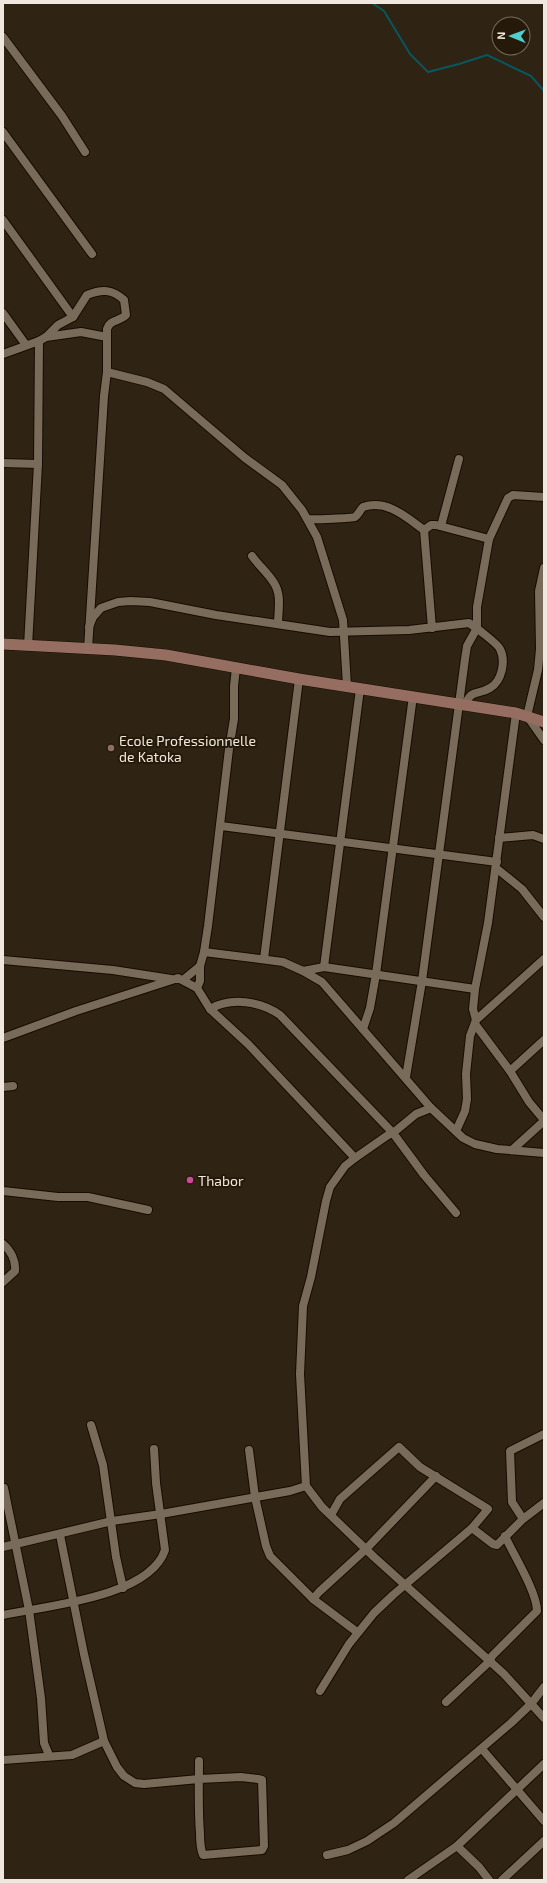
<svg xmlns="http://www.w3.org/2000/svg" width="547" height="1883" font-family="'Exo 2',sans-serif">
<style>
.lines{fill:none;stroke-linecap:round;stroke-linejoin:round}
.stream{stroke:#075760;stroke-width:2}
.street-casing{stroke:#170c01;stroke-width:10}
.secondary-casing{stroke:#170c01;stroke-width:12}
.street{stroke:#796b59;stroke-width:8}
.secondary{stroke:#956d61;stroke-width:11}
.education-dot{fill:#8d6e63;stroke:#251a0a;stroke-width:1.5}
.hotel-dot{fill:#d1479c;stroke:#251a0a;stroke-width:1.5}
.labels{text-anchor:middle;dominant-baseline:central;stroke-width:4;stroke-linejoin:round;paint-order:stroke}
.poi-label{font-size:14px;fill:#f0e8de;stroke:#251a0a;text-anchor:start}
</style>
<rect width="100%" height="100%" fill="#2f2313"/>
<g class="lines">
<polyline class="stream" points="372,3 384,11 410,54 428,72 459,64 487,55 531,76 544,91"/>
<g class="street-casing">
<g id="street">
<polyline points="3,37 62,116 85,152"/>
<polyline points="3,132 92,254"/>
<polyline points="3,220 73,317"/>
<polyline points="3,313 26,345"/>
<polyline points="46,337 81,332 107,337"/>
<path d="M3 354 39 341 46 337 58 325 73 317 87 295C102 289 112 289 124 300L126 315C119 322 110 319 107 329V372L104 396 88 649"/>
<polyline points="107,372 147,382 164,389 245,458 282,485 302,510 317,537 343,620 347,686"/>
<polyline points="3,463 38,464"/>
<path d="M308 519C313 520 352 518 355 517 358 515 360 510 363 507 387 499 406 517 424 530L431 525H436L489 539"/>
<polyline points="441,526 459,459"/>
<polyline points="424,530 432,628"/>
<path d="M252 556C259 566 268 573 274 583 282 595 278 611 278 624"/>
<polyline points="544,568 539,591 540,649 538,670 527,716 544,740"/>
<path d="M89 627 93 617 101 608 118 602 131 601 150 602 216 615 330 632 409 630 469 623C474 626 498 644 500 649 506 661 502 681 490 688 477 696 471 688 465 706"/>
<polyline points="28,646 38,464 39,341"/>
<polyline points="221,826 497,862"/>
<polyline points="499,838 533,835 544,839"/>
<polyline points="496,868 522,889 544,917"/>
<polyline points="204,952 283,962 303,971 324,967 475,989"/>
<polyline points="264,959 299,679"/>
<polyline points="3,960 113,970 171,979"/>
<polyline points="324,967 360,689"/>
<polyline points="303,971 322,982 431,1108 463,1138 475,1144 497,1149 544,1153"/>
<polyline points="183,980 200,966"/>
<polyline points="197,988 200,981 200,966 204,952 208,926 229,749 234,719 234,686 236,668"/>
<path d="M210 1009C231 997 260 1001 280 1015L393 1133 424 1175 456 1213"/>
<polyline points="476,1020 544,959"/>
<polyline points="475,1024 510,1071 529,1102 544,1120"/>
<polyline points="363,1029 370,1008 376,974 413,696"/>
<polyline points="3,1038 76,1011 178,978 197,988 210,1009 248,1044 355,1158 345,1166 330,1187 326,1201 311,1277 303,1306 300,1374 306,1486 322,1507 374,1557 504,1674 544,1718"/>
<polyline points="510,1071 544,1040"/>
<polyline points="406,1077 422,981 465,659 467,646 477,628 477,607 489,539 508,498 513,495 544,497"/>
<polyline points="3,1087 13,1086"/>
<polyline points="456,1131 465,1111 467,1099 466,1074 470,1036 476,1020 473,1009 475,989 488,923 516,713"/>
<polyline points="512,1150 544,1121"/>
<polyline points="355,1158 388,1135 393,1133 416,1114 431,1108"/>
<polyline points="3,1191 58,1197 88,1197 148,1210"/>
<path d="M3 1244C11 1251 16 1261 15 1271L3 1282"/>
<polyline points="91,1425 103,1465 116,1557 123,1588"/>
<polyline points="249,1450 255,1497 266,1546 270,1556 313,1599 357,1632"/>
<polyline points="4,1488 29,1610 41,1698 44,1743 49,1755"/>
<polyline points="523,1519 512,1502 510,1451 544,1434"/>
<polyline points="472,1528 493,1544 497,1545 523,1519 544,1503"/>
<path d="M60 1535 84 1654 104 1741 117 1767 124 1776 135 1783 144 1784 199 1779 241 1777 258 1779 262 1780 264 1846 262 1850 203 1855C200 1848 200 1841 200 1833 198 1809 199 1785 199 1761"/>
<polyline points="3,1547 112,1521 161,1514 290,1491 306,1486"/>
<polyline points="313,1599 319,1592 366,1549 436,1476"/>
<path d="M3 1615C46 1606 150 1597 165 1550L156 1483 154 1449"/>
<polyline points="320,1691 349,1644 374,1613 393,1595 472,1528 488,1509 420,1467 399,1447 340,1499 331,1515"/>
<path d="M446 1702 490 1661 492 1656 537 1611C537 1592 513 1554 505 1536"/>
<polyline points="482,1749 544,1821"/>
<polyline points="3,1760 72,1755 104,1741"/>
<polyline points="457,1846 479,1867 489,1880"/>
<polyline points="327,1855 348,1850 367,1841 394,1823 511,1723 531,1704 544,1687"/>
<polyline points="408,1880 457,1846 544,1764"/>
<polyline points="502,1880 544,1841"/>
</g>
</g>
<g class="secondary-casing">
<polyline id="secondary" points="3,644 115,650 166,655 299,679 516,713 544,722"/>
</g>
<use href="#street" class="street"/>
<use href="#secondary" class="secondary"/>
</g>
<circle class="education-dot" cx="111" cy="748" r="4"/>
<circle class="hotel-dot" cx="190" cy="1180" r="4"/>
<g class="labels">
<g class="poi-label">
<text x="119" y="740">Ecole Professionnelle<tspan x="119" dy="16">de Katoka</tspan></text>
<text x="198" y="1180">Thabor</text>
</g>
</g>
<rect width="547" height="1883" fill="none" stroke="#f0e8de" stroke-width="8"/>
<g transform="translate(511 36) rotate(271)"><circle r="19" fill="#251a0a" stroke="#766c5f"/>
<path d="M0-3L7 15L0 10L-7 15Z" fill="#52cdce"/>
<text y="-6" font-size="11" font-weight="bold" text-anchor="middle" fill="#f0e8de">N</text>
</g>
</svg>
